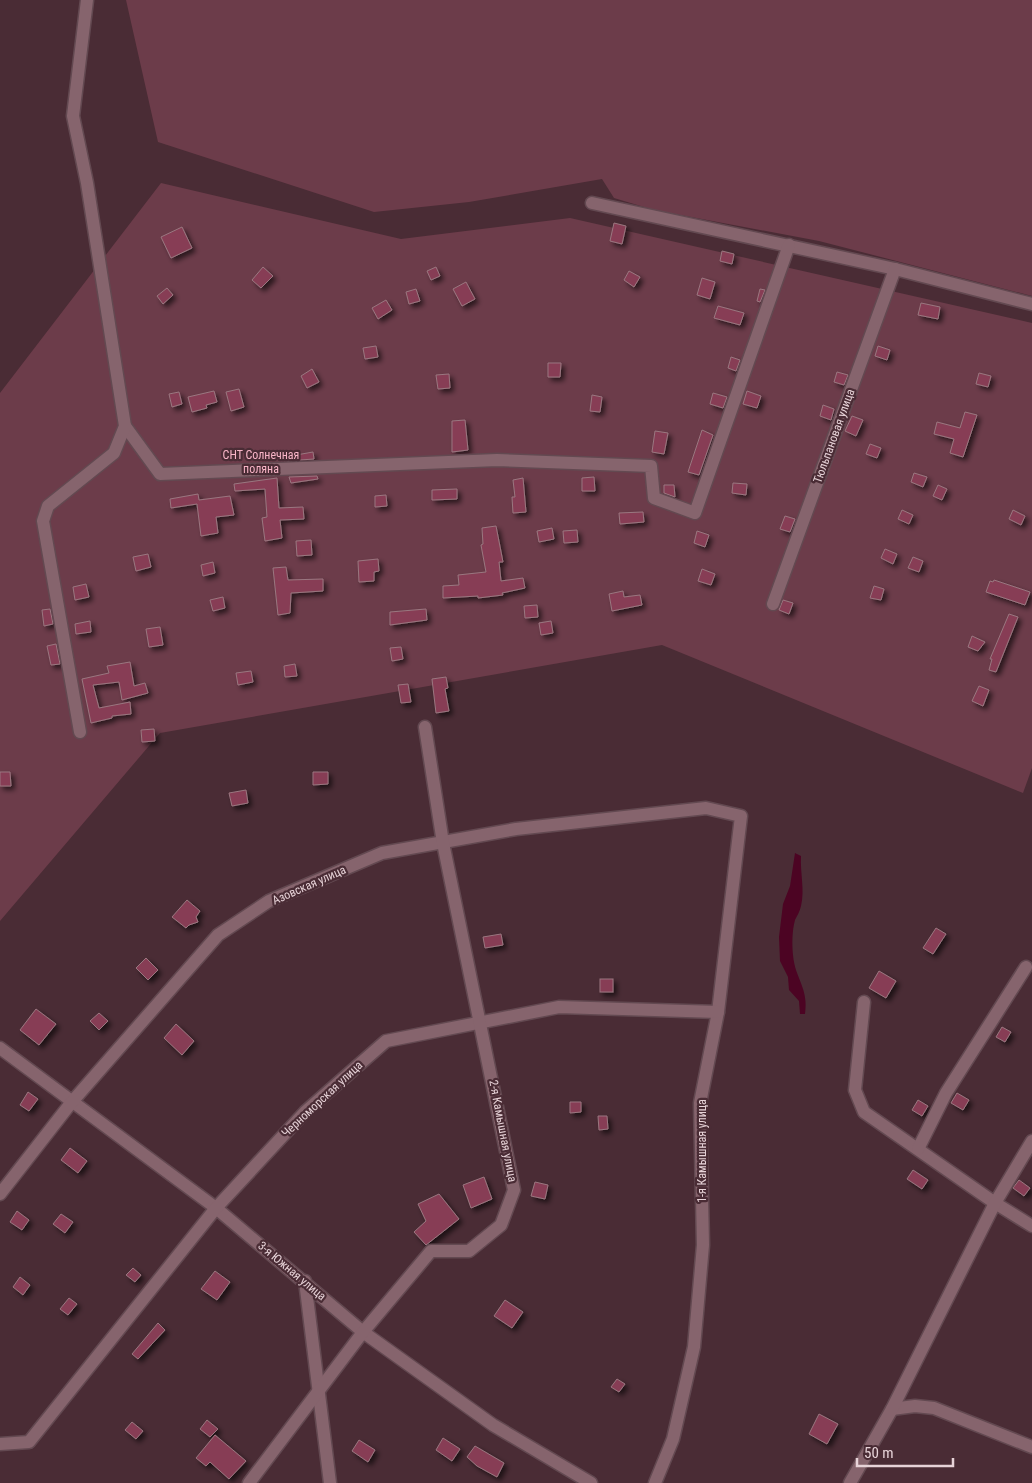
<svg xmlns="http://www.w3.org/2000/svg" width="1032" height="1483" font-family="'Roboto Condensed',sans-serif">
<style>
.green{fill:#6c3c4a}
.water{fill:#4c0423}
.building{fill:#873d54;stroke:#9a7780;filter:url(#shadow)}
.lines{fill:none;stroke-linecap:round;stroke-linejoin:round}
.minor-casing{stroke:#634951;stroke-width:15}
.minor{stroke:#86646d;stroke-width:12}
.labels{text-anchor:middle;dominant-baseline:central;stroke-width:4.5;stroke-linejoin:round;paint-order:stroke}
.street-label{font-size:12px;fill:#e7d3d8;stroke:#4a2c35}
.park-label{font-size:12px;fill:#f8b5c7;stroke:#4a2c35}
</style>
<defs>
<filter id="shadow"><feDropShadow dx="3.5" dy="3.5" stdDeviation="2.5" flood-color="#0009"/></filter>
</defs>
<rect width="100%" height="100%" fill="#4a2c35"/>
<g class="green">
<polygon points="126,0 1032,0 1032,296 819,241 654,210 614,198 602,179 469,202 374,212 158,142"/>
<polygon points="161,183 401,239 570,218 1032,323 1032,768 1023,793 662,645 160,733 0,921 0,393"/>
</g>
<path class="water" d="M795 853 801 856C800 873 805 890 801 906 800 911 797 916 795 920 792 931 792 944 793 955 795 979 809 988 805 1014H800L799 1001 789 990 788 977 780 961 779 937 783 904 790 886Z"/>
<g class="building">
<polygon points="614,223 626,226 622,244 610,241"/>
<polygon points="182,227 192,248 171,258 161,237"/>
<polygon points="722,251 734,254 732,264 720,261"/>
<polygon points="263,267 273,276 261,288 252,280"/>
<polygon points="436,267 440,276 431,280 427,271"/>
<polygon points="629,271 640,277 634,287 624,280"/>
<polygon points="702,278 715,282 710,299 697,295"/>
<polygon points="466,282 475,299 462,306 453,289"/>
<polygon points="167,288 173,295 163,304 157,296"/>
<polygon points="416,289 420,301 409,304 406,292"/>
<polygon points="760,289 765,290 760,302 757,301"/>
<polygon points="386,300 392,310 378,319 372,308"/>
<polygon points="921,303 940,307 938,319 918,315"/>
<polygon points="718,306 744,313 740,325 714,318"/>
<polygon points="376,346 378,357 365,359 363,348"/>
<polygon points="878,346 890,350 887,360 875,356"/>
<polygon points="731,357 740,360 736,371 728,368"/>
<polygon points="548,363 561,363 560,377 548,377"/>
<polygon points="312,369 319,382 307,388 301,376"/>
<polygon points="837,372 848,375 844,385 834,382"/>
<polygon points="979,373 991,376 988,387 976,384"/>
<polygon points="449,374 450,388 438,389 436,375"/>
<polygon points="239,389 244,407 231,411 226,392"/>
<polygon points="214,391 217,402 206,405 207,408 192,412 188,397"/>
<polygon points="747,391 761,396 757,408 743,404"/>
<polygon points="179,392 182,404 172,407 169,394"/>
<polygon points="713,393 727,397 723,408 710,404"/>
<polygon points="592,395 602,397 600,412 590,411"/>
<polygon points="823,405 834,409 831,420 820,416"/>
<polygon points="965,412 977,415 963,457 950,453 954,439 934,434 937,422 960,428"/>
<polygon points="852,416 863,420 856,436 845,431"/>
<polygon points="465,420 468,450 452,452 452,421"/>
<polygon points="702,430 713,435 699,475 688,472"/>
<polygon points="655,431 668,433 664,454 652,452"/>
<polygon points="870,444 881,448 877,458 866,454"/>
<polygon points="313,452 314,459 286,461 285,457"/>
<polygon points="914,473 927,477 923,487 911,482"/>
<polygon points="317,476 318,479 291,483 289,477"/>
<polygon points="594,477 595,491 582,491 582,478"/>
<polygon points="277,478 279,508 303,507 304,519 280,520 282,538 265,541 262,518 267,517 265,489 235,491 234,484"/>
<polygon points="523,478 526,512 513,513 512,497 515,497 513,480"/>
<polygon points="733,483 747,484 746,495 732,493"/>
<polygon points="664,485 674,485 675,497 664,493"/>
<polygon points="938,485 947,489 942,500 933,496"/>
<polygon points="457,489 457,499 432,500 432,490"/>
<polygon points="198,494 199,500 230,496 234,515 216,517 218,533 201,536 197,504 171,508 170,499"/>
<polygon points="386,495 387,506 375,507 375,496"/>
<polygon points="902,510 913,515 909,524 898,519"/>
<polygon points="1013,510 1025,516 1021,525 1009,519"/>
<polygon points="643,512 644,522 620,524 619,513"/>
<polygon points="785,516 795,519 790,532 780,529"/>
<polygon points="496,526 503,562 499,562 501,581 523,578 525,588 502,593 503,595 478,598 478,596 443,598 443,586 459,585 458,575 486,572 481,545 483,544 482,528"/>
<polygon points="552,528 554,539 539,542 537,531"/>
<polygon points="577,530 578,542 564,543 563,531"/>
<polygon points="697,531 709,535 705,547 694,543"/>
<polygon points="311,540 312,555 297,556 296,541"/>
<polygon points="885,549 897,554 893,564 881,558"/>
<polygon points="148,554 151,567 136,571 133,557"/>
<polygon points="913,557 923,561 919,572 908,568"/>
<polygon points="378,559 379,571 374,572 374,581 359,582 358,561"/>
<polygon points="213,562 215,573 203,576 201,565"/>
<polygon points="286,567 288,580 323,579 323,591 291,593 290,613 278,615 273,568"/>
<polygon points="702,569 715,574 711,585 698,581"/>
<polygon points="994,580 1030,592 1025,605 986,592 990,581 993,582"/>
<polygon points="86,584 89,597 75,600 73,587"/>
<polygon points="874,586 884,589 881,600 870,598"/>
<polygon points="623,591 624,597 640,595 642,605 612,611 609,594"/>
<polygon points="223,597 225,608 213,611 210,600"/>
<polygon points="783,600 793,603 789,614 779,610"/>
<polygon points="537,605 538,617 525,618 524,606"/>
<polygon points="50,609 53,624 44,626 42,610"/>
<polygon points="426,609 427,620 390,625 390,612"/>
<polygon points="1009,614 1018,617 996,672 989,670 992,659 990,659"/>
<polygon points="90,621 91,632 76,634 75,624"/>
<polygon points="551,621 553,633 541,635 539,623"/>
<polygon points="160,627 163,645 149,647 146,629"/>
<polygon points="972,636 985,642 978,651 968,647"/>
<polygon points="56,644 60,664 51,665 47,646"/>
<polygon points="401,647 403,659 392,661 390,648"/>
<polygon points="130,662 134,686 145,683 148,693 122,700 119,682 93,685 99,708 130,702 131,714 112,716 112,718 91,723 82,679 109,673 107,666"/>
<polygon points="295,664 297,676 285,677 284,666"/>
<polygon points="251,671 253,682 238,685 236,673"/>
<polygon points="446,677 448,688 445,689 449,711 436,713 432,679"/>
<polygon points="408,684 411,702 401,703 398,685"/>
<polygon points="979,686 989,690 983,706 972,701"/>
<polygon points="154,729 155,741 142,742 141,730"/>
<polygon points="0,772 10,772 11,786 0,786"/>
<polygon points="313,772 328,772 328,784 313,785"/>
<polygon points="246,790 248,803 232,806 229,793"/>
<polygon points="187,900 200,911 196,917 198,922 189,925 186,928 172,917"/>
<polygon points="936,928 946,934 933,954 923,948"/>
<polygon points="501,934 503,945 485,948 483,937"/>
<polygon points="146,958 158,970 148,980 136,968"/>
<polygon points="879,971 896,981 886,998 869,988"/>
<rect x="600" y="979" width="13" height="13"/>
<polygon points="36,1009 56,1024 39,1045 20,1030"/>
<polygon points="99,1013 108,1021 99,1030 90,1021"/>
<polygon points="176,1024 194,1041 182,1055 164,1038"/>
<polygon points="1002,1027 1011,1032 1005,1042 996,1037"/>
<polygon points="28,1092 38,1099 29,1111 20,1105"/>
<polygon points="957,1093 969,1100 963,1110 951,1103"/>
<polygon points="918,1100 928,1106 922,1116 912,1110"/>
<polygon points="570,1102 581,1102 581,1112 570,1113"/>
<polygon points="598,1116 607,1116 608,1129 599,1130"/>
<polygon points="70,1148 87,1161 78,1173 61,1160"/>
<polygon points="913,1170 928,1180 922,1189 907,1179"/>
<polygon points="484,1177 492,1199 471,1208 463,1185"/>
<polygon points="1019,1180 1030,1188 1024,1196 1013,1188"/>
<polygon points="535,1182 548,1185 545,1199 531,1196"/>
<polygon points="439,1194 459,1219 426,1245 414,1232 426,1221 418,1204"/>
<polygon points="17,1211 29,1220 22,1230 10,1222"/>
<polygon points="61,1214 73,1222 65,1233 53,1224"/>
<polygon points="133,1268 141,1275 135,1282 126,1275"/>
<polygon points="215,1271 230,1282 217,1300 201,1289"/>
<polygon points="20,1277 30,1285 23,1295 13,1287"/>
<polygon points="69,1298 77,1304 68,1315 60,1309"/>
<polygon points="505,1300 523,1312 512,1328 494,1316"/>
<polygon points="158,1323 165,1330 138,1359 132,1354"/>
<polygon points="617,1379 625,1384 619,1392 611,1387"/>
<polygon points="819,1414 838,1424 827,1444 809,1434"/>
<polygon points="207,1420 218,1429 210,1437 200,1429"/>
<polygon points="132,1422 143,1431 136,1439 125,1430"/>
<polygon points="215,1435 246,1461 229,1479 210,1462 206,1466 196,1458"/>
<polygon points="443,1438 460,1449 452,1461 436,1450"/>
<polygon points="359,1440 375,1450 368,1462 352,1451"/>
<polygon points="475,1446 504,1463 497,1477 477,1466 467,1457"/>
</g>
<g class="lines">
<g class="minor-casing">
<g id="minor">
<polyline points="592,203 895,269 1032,304"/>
<polyline points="125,426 160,474 497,460 651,466 654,498 695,513 789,245"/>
<polyline points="773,604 895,269"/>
<polyline points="80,732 43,521 48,506 114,453 125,426 87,183 73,116 87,0"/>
<polyline points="864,1002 855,1090 864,1112 995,1203 1032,1226"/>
<polyline points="0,1048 216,1208 363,1332 493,1425 591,1483"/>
<polyline points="918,1149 946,1093 1026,967"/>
<polyline points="0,1194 71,1103 218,935 269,901 382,853 516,829 706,808 741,816 718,1012 700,1103 703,1245 694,1347 673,1439 655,1483"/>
<polyline points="305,1281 330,1483"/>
<polyline points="892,1409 915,1406 934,1408 1032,1447"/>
<polyline points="0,1444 29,1442 216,1208 305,1112 386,1041 559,1007 718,1012"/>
<polyline points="249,1483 363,1332 431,1251 469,1251 501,1225 514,1190 443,843 425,727"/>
<polyline points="850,1483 892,1409 995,1203 1032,1141"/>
</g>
</g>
<use href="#minor" class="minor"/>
</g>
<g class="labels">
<g class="street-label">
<text transform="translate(834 436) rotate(-70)">Тюльпановая улица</text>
<text transform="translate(309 885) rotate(-24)">Азовская улица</text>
<text transform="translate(322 1099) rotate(-43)">Черноморская улица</text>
<text transform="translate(503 1131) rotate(79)">2-я Камышная улица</text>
<text transform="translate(702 1151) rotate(-90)">1-я Камышная улица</text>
<text transform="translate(292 1271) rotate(40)">3-я Южная улица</text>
</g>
<g class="park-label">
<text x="261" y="455">СНТ Солнечная<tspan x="261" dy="14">поляна</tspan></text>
</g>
</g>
<path d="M857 1458v8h96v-8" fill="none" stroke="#e7d3d8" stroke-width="2.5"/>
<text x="864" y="1458" font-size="15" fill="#e7d3d8" stroke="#4a2c35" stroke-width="4" paint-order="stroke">50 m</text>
</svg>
